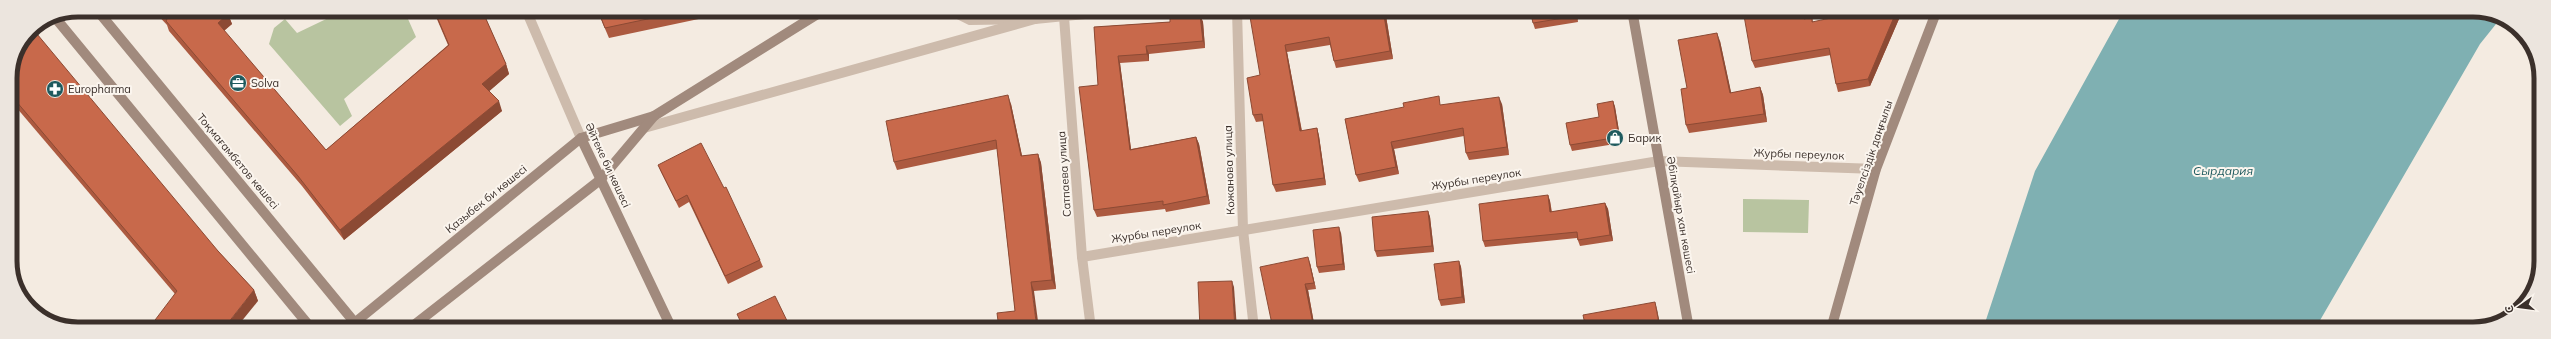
<svg xmlns="http://www.w3.org/2000/svg" width="2551" height="339" font-family="Mulish,sans-serif">
<style>
.green{fill:#b8c4a0}
.water{fill:#7fb0b2}
.lines{fill:none;stroke-linecap:round;stroke-linejoin:round}
.street{stroke:#cdbbac;stroke-width:10}
.secondary{stroke:#a18a7d;stroke-width:10}
.wall{fill:#ac5a40}
.shaded-wall{fill:#8c4a34}
.building{fill:#c8694b;stroke:#8c4a34}
.labels{text-anchor:middle;dominant-baseline:central;stroke-width:4;stroke-linejoin:round;paint-order:stroke}
.poi-label{font-size:11px;fill:#3b302b;stroke:#fbf5ee;text-anchor:start}
.street-label{font-size:11px;fill:#3b302b;stroke:#fbf5ee}
.water-label{font-size:12px;font-style:italic;fill:#1f5a5e;stroke:#fbf5ee}
.rim{fill:none;stroke:#3b302b;stroke-width:5}
</style>
<rect width="100%" height="100%" fill="#f4ebe1"/>
<g class="green">
<polygon points="345,10 404,10 416,37 344,99 352,116 340,126 269,44 274,28 285,19 297,33"/>
<polygon points="1743,199 1809,200 1808,233 1743,232"/>
</g>
<polygon class="water" points="2124,10 2482,11 2500,19 2480,44 2315,329 1983,329 2035,171"/>
<g class="lines">
<g class="street">
<polyline points="526,10 581,138"/>
<polyline points="950,10 970,20 1035,19 1125,10"/>
<polyline points="1237,10 1243,230 1254,329"/>
<polyline points="1064,17 1082,257 1091,329"/>
<polyline points="644,128 1035,19"/>
<polyline points="1082,257 1659,161 1876,169"/>
</g>
<g class="secondary">
<polyline points="97,10 360,329"/>
<polyline points="1632,10 1689,329"/>
<polyline points="53,15 311,328"/>
<polyline points="581,138 672,329"/>
<polyline points="347,329 581,138 654,116 824,10"/>
<polyline points="409,329 600,180 654,116"/>
<polyline points="1831,329 1876,169 1937,10"/>
</g>
</g>
<g class="wall">
<polygon points="153,10 225,10 228,14 232,24 224,31 326,150 448,45 433,10 482,10 506,64 509,74 489,91 502,111 344,240 302,186 169,31 167,25"/>
<polygon points="597,10 726,10 727,13 609,38"/>
<polygon points="1253,10 1298,10 1298,11 1304,10 1385,10 1393,59 1336,68 1334,61 1330,45 1287,52 1302,131 1317,128 1319,136 1326,185 1276,192 1273,185 1264,121 1256,122 1253,115 1260,75"/>
<polygon points="1576,10 1578,22 1535,29 1533,23"/>
<polygon points="1902,12 1870,86 1838,92 1836,84 1831,55 1755,68 1752,61 1805,19 1812,17 1813,22"/>
<polygon points="1200,15 1203,22 1205,48 1149,54 1149,61 1120,63 1131,149 1196,137 1199,144 1210,204 1166,212 1165,209 1097,217 1094,210 1098,85 1094,27 1170,22"/>
<polygon points="1720,41 1731,93 1760,87 1763,95 1767,122 1689,133 1686,125 1687,88"/>
<polygon points="10,78 218,251 254,290 258,301 175,294 10,100"/>
<polygon points="1613,101 1615,107 1621,143 1572,151 1570,145 1599,117"/>
<polygon points="1011,104 1022,156 1038,154 1041,163 1056,289 1034,291 1015,311 997,149 897,170 894,162"/>
<polygon points="1502,104 1509,155 1469,160 1466,153 1464,136 1394,149 1399,174 1359,182 1356,175 1345,119 1441,105"/>
<polygon points="658,165 760,260 763,267 728,284 689,202 679,208 661,172"/>
<polygon points="1548,195 1550,201 1552,212 1605,203 1608,209 1613,241 1580,246 1577,238 1485,247 1483,241"/>
<polygon points="1428,211 1430,217 1434,252 1377,257 1375,251"/>
<polygon points="1341,233 1345,270 1319,273 1317,267"/>
<polygon points="1459,261 1461,267 1465,303 1441,306 1439,300"/>
<polygon points="1310,263 1316,289 1308,290 1315,329 1273,329"/>
</g>
<g class="shaded-wall">
<polygon points="1383,10 1385,10 1393,59 1390,51"/>
<polygon points="1575,10 1576,10 1578,22 1576,16"/>
<polygon points="1802,10 1804,10 1807,26 1804,19"/>
<polygon points="1897,10 1902,10 1902,12 1870,86 1868,79"/>
<polygon points="228,14 232,24 221,33 218,23"/>
<polygon points="1200,15 1203,22 1205,48 1203,41"/>
<polygon points="1717,33 1720,41 1733,101 1730,93"/>
<polygon points="1285,45 1287,52 1303,138 1300,131"/>
<polygon points="1146,46 1149,54 1149,61 1147,54"/>
<polygon points="1118,56 1120,63 1132,157 1130,150"/>
<polygon points="506,64 509,74 486,94 482,84"/>
<polygon points="1760,87 1763,95 1767,122 1764,114"/>
<polygon points="1008,95 1011,104 1024,165 1021,156"/>
<polygon points="1499,97 1502,104 1509,155 1507,147"/>
<polygon points="499,101 502,111 344,240 340,230"/>
<polygon points="1613,101 1615,107 1621,143 1619,137"/>
<polygon points="1317,128 1319,136 1326,185 1324,178"/>
<polygon points="1196,137 1199,144 1210,204 1207,196"/>
<polygon points="1391,142 1394,149 1399,174 1396,167"/>
<polygon points="1038,154 1041,163 1056,289 1052,280"/>
<polygon points="1548,195 1550,201 1552,218 1550,212"/>
<polygon points="1605,203 1608,209 1613,241 1610,235"/>
<polygon points="1428,211 1430,217 1434,252 1432,246"/>
<polygon points="1339,227 1341,233 1345,270 1343,264"/>
<polygon points="1308,257 1310,263 1316,289 1314,283"/>
<polygon points="1459,261 1461,267 1465,303 1462,297"/>
<polygon points="1232,281 1234,287 1237,329 1235,329"/>
<polygon points="1031,282 1034,291 1039,329 1037,329"/>
<polygon points="1305,284 1308,290 1315,329 1314,329"/>
<polygon points="254,290 258,301 236,328 224,328"/>
<polygon points="1655,302 1657,309 1661,329 1660,329"/>
</g>
<g class="building">
<polygon points="159,10 225,10 228,14 218,23 326,150 449,45 434,10 482,10 506,64 482,84 499,101 340,230 298,176 166,21 167,19"/>
<polygon points="598,10 690,10 605,28"/>
<polygon points="1253,10 1296,10 1296,12 1304,10 1383,10 1390,51 1334,61 1329,37 1285,45 1300,131 1317,128 1324,178 1273,185 1262,114 1253,115 1247,78 1260,75 1249,11"/>
<polygon points="1530,10 1575,10 1576,16 1533,23"/>
<polygon points="1743,10 1802,10 1804,19 1812,17 1812,22 1868,10 1897,10 1868,79 1836,84 1829,48 1752,61"/>
<polygon points="1200,15 1203,41 1146,46 1147,54 1118,56 1130,150 1196,137 1207,196 1163,205 1163,201 1094,210 1079,87 1098,85 1094,27 1170,22 1170,17"/>
<polygon points="32,28 218,251 254,290 224,328 149,328 177,291 10,94 10,78 15,52 30,30"/>
<polygon points="1717,33 1730,93 1760,87 1764,114 1686,125 1681,89 1687,88 1678,40"/>
<polygon points="1008,95 1021,156 1038,154 1052,280 1031,282 1037,329 999,329 997,313 1015,311 996,140 894,162 886,121"/>
<polygon points="1439,96 1440,105 1499,97 1507,147 1466,153 1463,128 1391,142 1396,167 1356,175 1345,119 1404,107 1403,103"/>
<polygon points="1613,101 1619,137 1570,145 1566,123 1599,117 1597,104"/>
<polygon points="701,143 724,188 726,187 760,260 725,276 687,195 676,201 658,165"/>
<polygon points="1548,195 1550,212 1605,203 1610,235 1578,240 1577,232 1483,241 1479,204"/>
<polygon points="1428,211 1432,246 1375,251 1372,217"/>
<polygon points="1339,227 1343,264 1317,267 1313,230"/>
<polygon points="1308,257 1314,283 1305,284 1314,329 1273,329 1260,267"/>
<polygon points="1459,261 1462,297 1439,300 1434,264"/>
<polygon points="1232,281 1235,329 1200,329 1198,282"/>
<polygon points="775,296 791,329 744,329 737,314"/>
<polygon points="1655,302 1660,329 1586,329 1583,315"/>
</g>
<defs>
<g id="office-disc" transform="scale(0.9)"><circle r="9.5" fill="#1f5a5e" stroke="#fbf5ee"/><path d="M-6-3h4V-5.5h4V-3h4V5H-6ZM-1-4.5V-3h2v-1.5ZM-6 0V1H6V0Z" fill="#fff"/></g>
<g id="pharmacy-disc" transform="scale(0.9)"><circle r="9.5" fill="#1f5a5e" stroke="#fbf5ee"/><path d="M-2-6h4v4h4v4h-4v4h-4v-4h-4v-4h4Z" fill="#fff"/></g>
<g id="shop-disc" transform="scale(0.9)"><circle r="9.5" fill="#1f5a5e" stroke="#fbf5ee"/><path d="M-5-2.5h2.3a2.7 3.5 0 0 1 5.4 0H5L5.5 6h-11ZM-1.5-2.5h3a1.5 2.3 0 0 0-3 0Z" fill="#fff"/></g>
</defs>
<g fill-rule="evenodd">
<use href="#office-disc" x="238" y="83"/>
<use href="#pharmacy-disc" x="55" y="89"/>
<use href="#shop-disc" x="1615" y="138"/>
</g>
<g class="labels">
<g class="poi-label">
<text x="251" y="83">Solva</text>
<text x="68" y="89">Europharma</text>
<text x="1628" y="138">Барик</text>
</g>
<g class="street-label">
<text transform="translate(1871 153) rotate(-71)">Тәуелсіздік даңғылы</text>
<text transform="translate(1799 154) rotate(2)">Журбы переулок</text>
<text transform="translate(238 161) rotate(50)">Тоқмағамбетов көшесі</text>
<text transform="translate(608 165) rotate(65)">Әйтеке би көшесі</text>
<text transform="translate(1229 170) rotate(-92)">Кожанова улица</text>
<text transform="translate(1064 174) rotate(-94)">Сатпаева улица</text>
<text transform="translate(1476 179) rotate(-9)">Журбы переулок</text>
<text transform="translate(486 199) rotate(-39)">Қазыбек би көшесі</text>
<text transform="translate(1681 215) rotate(80)">Әбілқайыр хан көшесі</text>
<text transform="translate(1156 232) rotate(-9)">Журбы переулок</text>
</g>
<g class="water-label">
<text x="2223" y="170">Сырдария</text>
</g>
</g>
<path d="M0 0H2551V339H0ZM78 17H2473A61 61 0 0 1 2534 78V261A61 61 0 0 1 2473 322H78A61 61 0 0 1 17 261V78A61 61 0 0 1 78 17Z" fill="#ece5de" fill-rule="evenodd"/>
<path class="rim" d="M78 17H2473A61 61 0 0 1 2534 78V261A61 61 0 0 1 2473 322H78A61 61 0 0 1 17 261V78A61 61 0 0 1 78 17Z"/>
<g transform="translate(2519 307) rotate(256)" stroke="#fbf5ee" stroke-width="3" paint-order="stroke">
<path d="M0-3L7 15L0 10L-7 15Z" fill="#3b302b"/>
<text y="-6" font-size="11" font-weight="bold" text-anchor="middle" fill="#3b302b">С</text>
</g>
</svg>
